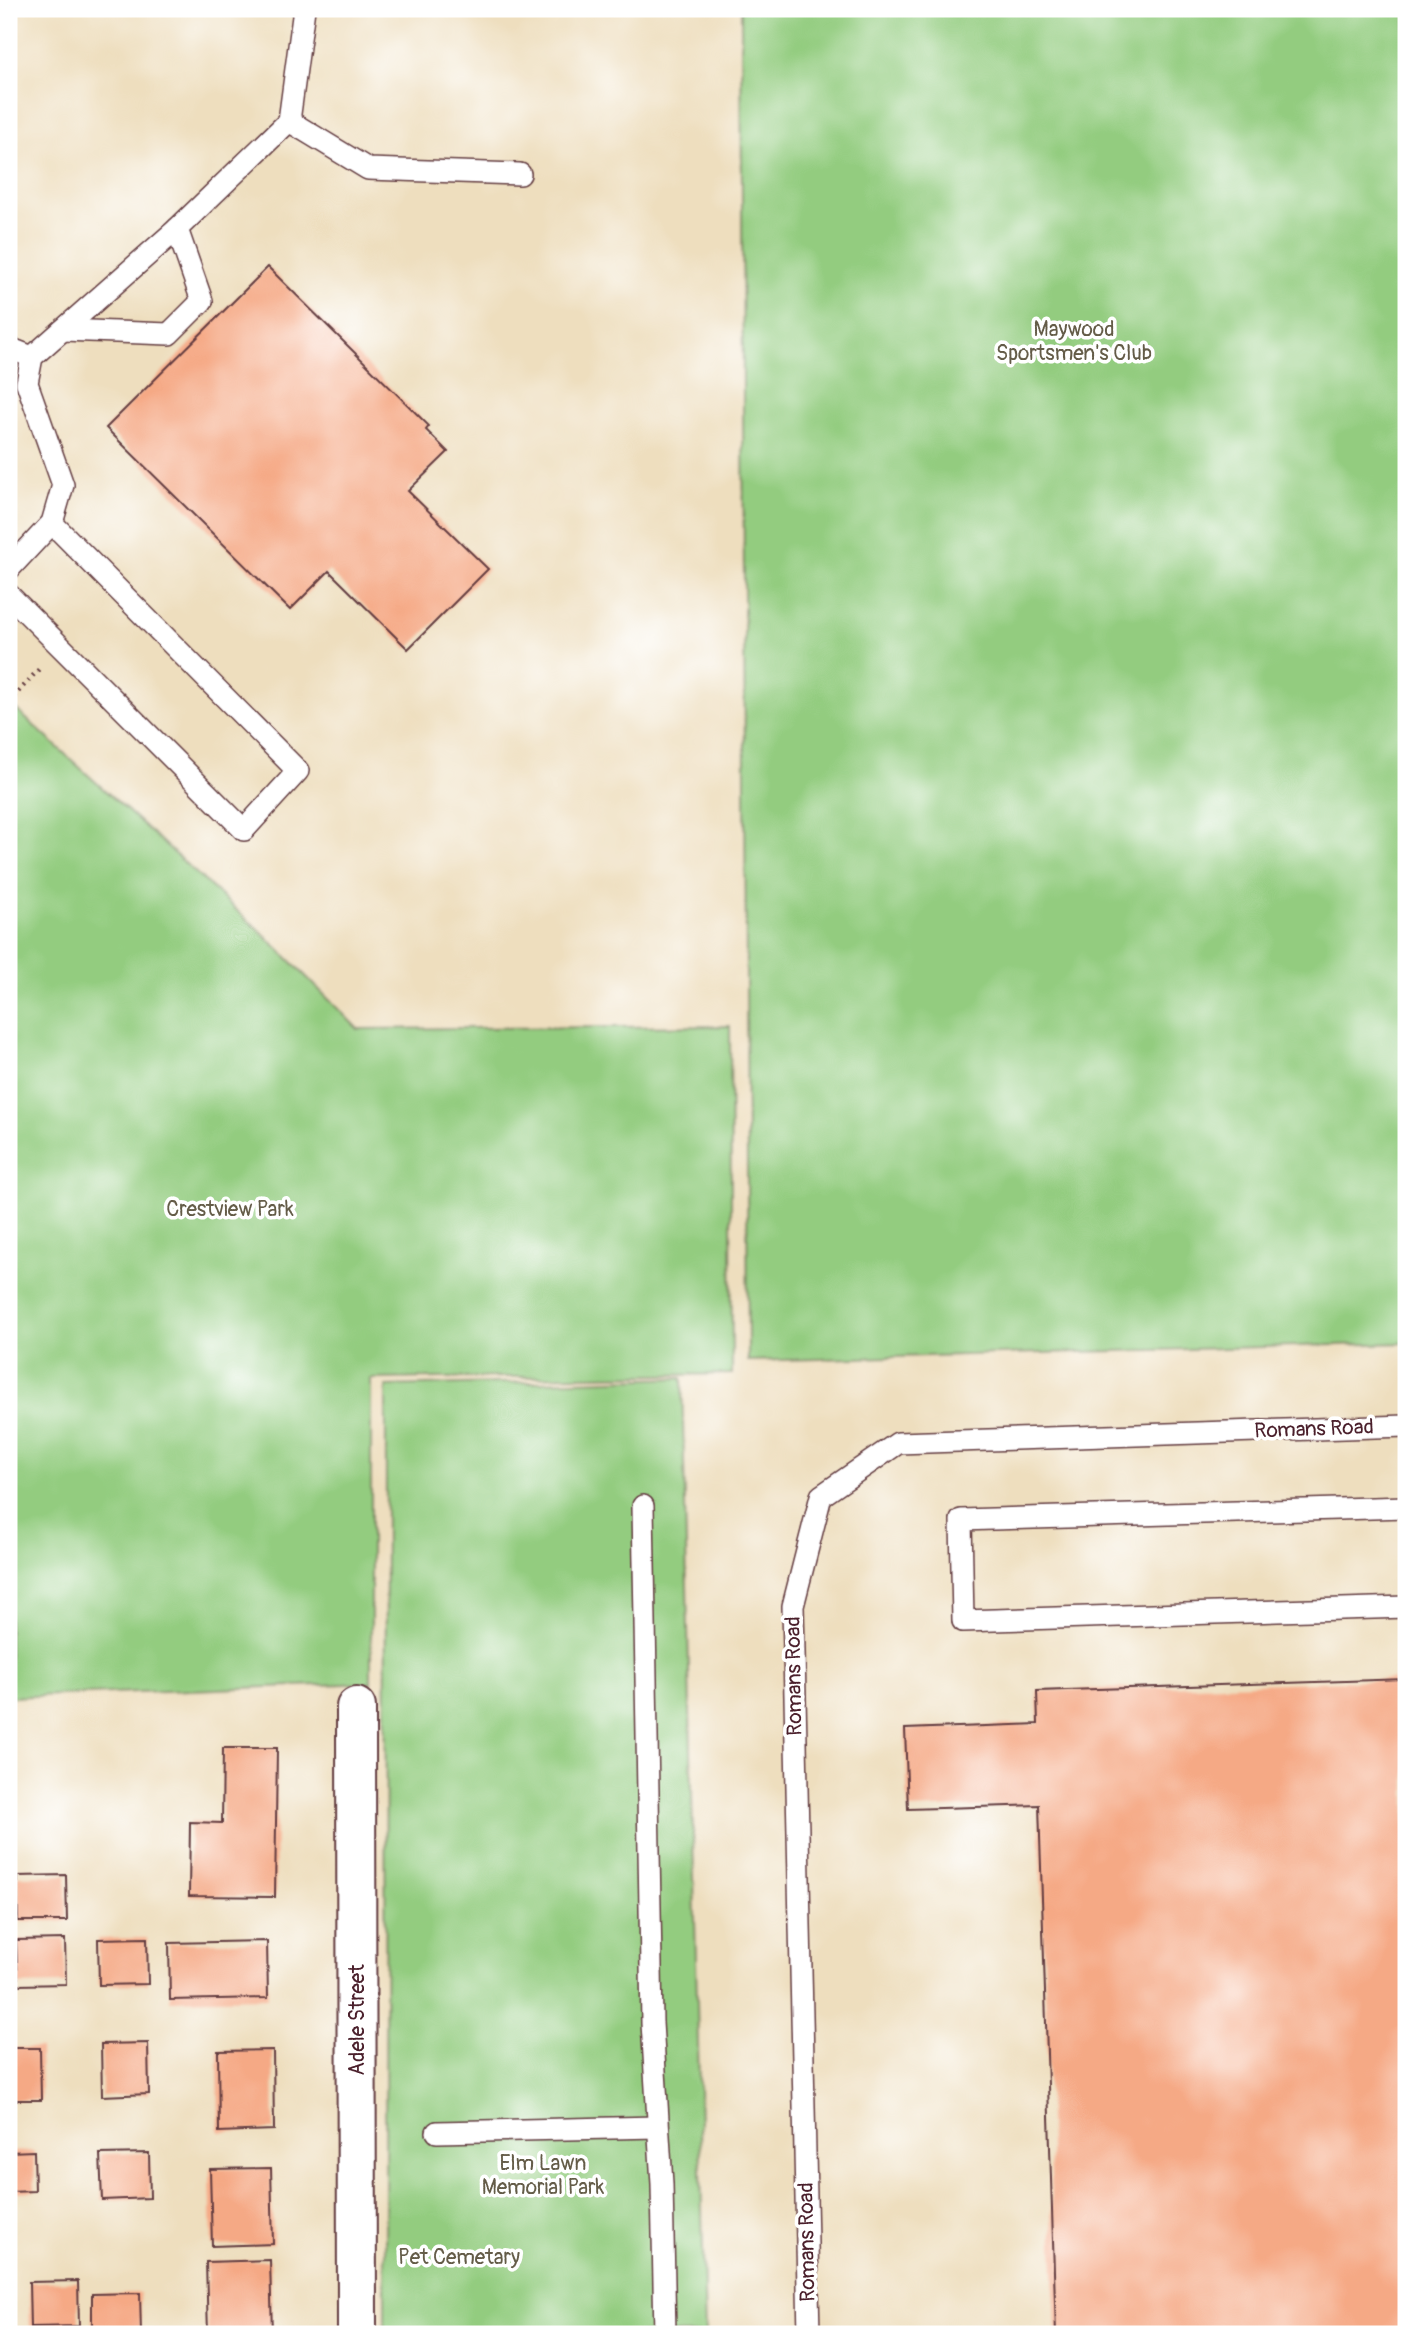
<svg xmlns="http://www.w3.org/2000/svg" width="1415" height="2343" font-family="Pangolin,sans-serif">
<style>
.green{fill:#93cc7f;stroke:#6e7655;stroke-width:2}
.building{fill:#f5a985}
.lines{fill:none;stroke-linecap:round;stroke-linejoin:round}
.service-casing{stroke:#633c41;stroke-width:24}
.minor-casing{stroke:#633c41;stroke-width:42}
.path{stroke:#633c41;stroke-width:4.5;stroke-dasharray:2 5;stroke-linecap:butt}
.service{stroke:#fff;stroke-width:21}
.minor{stroke:#fff;stroke-width:38}
.labels{text-anchor:middle;dominant-baseline:central;stroke-width:7;stroke-linejoin:round;paint-order:stroke}
.park-label{font-size:21px;fill:#645c48;stroke:#fff}
.street-label{font-size:21px;fill:#4a1f2b;stroke:#fff}
</style>
<rect width="100%" height="100%" fill="#fff"/>
<filter id="ink" filterUnits="userSpaceOnUse"><feTurbulence type="fractalNoise" baseFrequency=".0143" numOctaves="2"/><feDisplacementMap in="SourceGraphic" scale="14" xChannelSelector="R" yChannelSelector="G"/><feConvolveMatrix kernelMatrix="1 2 1 2 8 2 1 2 1" color-interpolation-filters="sRGB"/></filter>
<filter id="wash" filterUnits="userSpaceOnUse"><feTurbulence type="fractalNoise" baseFrequency=".00686" numOctaves="4" result="noise"/><feDisplacementMap in="SourceGraphic" scale="28" xChannelSelector="R" yChannelSelector="G"/><feGaussianBlur stdDeviation="1.57" result="paint"/><feColorMatrix in="noise" values="0 0 0 0 0 0 0 0 0 0 0 0 0 0 0 0 0 1.4 0 .05"/><feComposite in="paint" operator="in"/></filter>
<g filter="url(#wash)">
<rect width="100%" height="100%" fill="#eedebe"/>
<g class="green">
<polygon points="741,9 1406,9 1406,1343 748,1361"/>
<polygon points="9,703 277,947 358,1029 730,1026 732,1374 371,1379 371,1683 9,1697"/>
<polygon points="682,1378 705,2334 385,2334 386,1386"/>
</g>
<g id="blocks">
<g class="building">
<polygon points="268,267 429,426 426,430 448,452 408,491 488,569 408,649 329,571 290,610 106,428"/>
<polygon points="1406,1679 1406,2334 1056,2334 1039,1805 908,1809 905,1729 1038,1724 1037,1691"/>
<polygon points="223,1748 277,1748 275,1897 189,1896 190,1822 222,1823"/>
<polygon points="66,1875 67,1921 18,1921 17,1876"/>
<polygon points="147,1938 148,1984 99,1985 98,1939"/>
<polygon points="65,1939 66,1984 18,1985 16,1940"/>
<polygon points="267,1941 268,1998 170,2000 169,1943"/>
<polygon points="148,2043 149,2094 102,2096 101,2044"/>
<polygon points="9,2048 40,2048 41,2100 9,2100"/>
<polygon points="273,2050 274,2130 219,2132 218,2051"/>
<polygon points="34,2151 35,2191 9,2192 9,2152"/>
<polygon points="149,2153 150,2198 102,2200 100,2154"/>
<polygon points="271,2168 273,2244 212,2246 210,2169"/>
<polygon points="270,2260 272,2334 208,2334 206,2262"/>
<polygon points="78,2281 79,2326 30,2327 29,2282"/>
<polygon points="140,2293 141,2334 92,2334 92,2294"/>
</g>
</g>
</g>
<g filter="url(#ink)">
<use href="#blocks" fill-opacity="0" stroke="#633c41" stroke-width="2"/>
<g class="lines">
<g class="service-casing">
<g id="service">
<polyline points="289,121 368,169 520,174"/>
<polyline points="63,330 169,334 202,301 177,229"/>
<polyline points="9,348 32,357"/>
<polyline points="9,569 52,523 63,485 27,383 32,357 177,229 289,121 304,9"/>
<polyline points="9,595 244,830 298,771 52,523"/>
<polyline points="643,1506 652,2023 662,2184 665,2334"/>
<polyline points="1406,1507 961,1520 963,1621 1406,1607"/>
<polyline points="437,2132 657,2127"/>
<polyline points="809,2334 793,1606 821,1496 898,1443 1406,1426"/>
</g>
</g>
<g class="minor-casing">
<polyline id="minor" points="356,1707 357,2334"/>
</g>
<polyline class="path" points="9,702 39,669"/>
<use href="#service" class="service"/>
<use href="#minor" class="minor"/>
</g>
</g>
<g class="labels">
<g class="park-label">
<text x="1074" y="329">Maywood<tspan x="1074" dy="24">Sportsmen's Club</tspan></text>
<text x="230" y="1209">Crestview Park</text>
<text x="543" y="2163">Elm Lawn<tspan x="543" dy="24">Memorial Park</tspan></text>
<text x="459" y="2257">Pet Cemetary</text>
</g>
<g class="street-label">
<text transform="translate(1314 1429) rotate(-2)">Romans Road</text>
<text transform="translate(794 1676) rotate(-91)">Romans Road</text>
<text transform="translate(357 2020) rotate(-90)">Adele Street</text>
<text transform="translate(807 2242) rotate(-91)">Romans Road</text>
</g>
</g>
<rect width="1415" height="2343" fill="none" stroke="#fff" stroke-width="35"/>
</svg>
